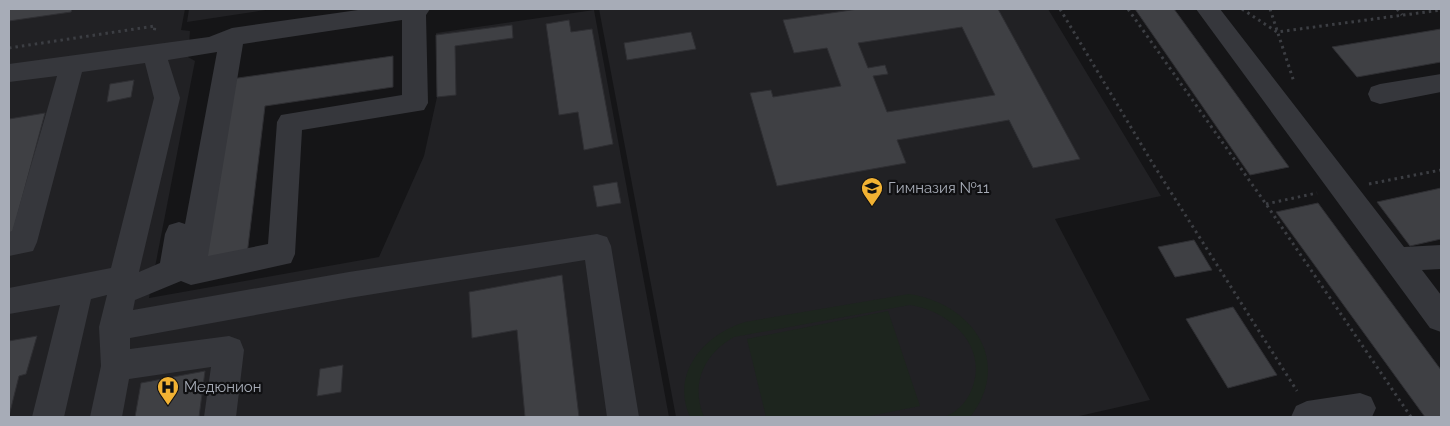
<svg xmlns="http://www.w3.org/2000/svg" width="1450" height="426" font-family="Raleway,sans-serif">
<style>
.built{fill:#212124}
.green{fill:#1d251e}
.building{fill:#3f4044;stroke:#2f2f33;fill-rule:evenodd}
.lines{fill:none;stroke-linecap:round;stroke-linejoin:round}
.path{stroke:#3c3e43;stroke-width:3;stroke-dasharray:2.5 4;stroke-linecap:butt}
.minor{fill:#36373c;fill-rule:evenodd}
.labels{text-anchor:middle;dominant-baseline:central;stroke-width:4.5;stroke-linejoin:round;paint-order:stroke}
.poi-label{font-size:15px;fill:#a7acb7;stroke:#101012;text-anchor:start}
</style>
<rect width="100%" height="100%" fill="#151517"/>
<g class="built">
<polygon points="9,9 185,9 181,30 190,31 188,57 195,61 149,298 379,257 424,156 437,97 436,33 594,10 669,417 9,417"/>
<polygon points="189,9 272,9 187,22"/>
<polygon points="599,9 1048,9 1161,196 1055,219 1150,400 1075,417 676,417"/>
</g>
<g class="green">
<path d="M909 294C971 303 1014 361 970 417H944C956 413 966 403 971 391 990 347 950 311 910 305L734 337C704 354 690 384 704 417H690C670 373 705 334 745 322Z"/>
<polygon points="888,311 920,406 865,417 766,417 747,339"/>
</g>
<g class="building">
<polygon points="9,9 72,9 71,12 9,21"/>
<path d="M858 9H998L1080 159 1033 168 1009 120 897 140 906 163 777 186 750 93 771 90 773 97 841 86 827 48 794 53 783 20ZM962 27 995 95 887 112 873 76 888 74 885 65 868 68 858 43Z"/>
<polygon points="1135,9 1174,9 1289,167 1250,175"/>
<polygon points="569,20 571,32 592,29 613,144 584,150 578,112 559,115 546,24"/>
<polygon points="512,25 513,38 455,46 456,95 437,97 436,35"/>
<polygon points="1441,29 1441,62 1357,77 1332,47"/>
<polygon points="691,32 696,49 627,60 624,43"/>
<polygon points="393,56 393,87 265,106 247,255 204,262 231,79"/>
<polygon points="134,80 131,97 107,102 110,84"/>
<polygon points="45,113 13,232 9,233 9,119"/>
<polygon points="617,182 621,203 597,207 593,186"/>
<polygon points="1441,188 1441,239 1410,246 1377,202"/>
<polygon points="1318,203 1441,370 1441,417 1425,417 1276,212"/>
<polygon points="1194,240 1212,270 1175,277 1158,247"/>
<polygon points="562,275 579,417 525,417 517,330 472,338 469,292"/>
<polygon points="1233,307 1277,375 1228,388 1186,319"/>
<polygon points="37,336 26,374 19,376 9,416 9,341"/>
<polygon points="343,365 341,392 317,396 320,369"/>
<polygon points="205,371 199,417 135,417 141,383"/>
</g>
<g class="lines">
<g class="path">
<polyline points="1060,9 1153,164 1297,391"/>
<polyline points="1128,9 1266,204 1411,417"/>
<polyline points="1242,9 1277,32 1441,10"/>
<polyline points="1270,9 1294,82"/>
<polyline points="1397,9 1402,15"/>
<polyline points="9,48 155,26 154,33"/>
<polyline points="1369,184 1441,170"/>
<polyline points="1266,204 1317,193"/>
</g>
<g class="minor">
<path d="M365 9H430L426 15 428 103 424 110 302 130 295 254 291 263 191 285 181 281 135 300 133 310 349 272 597 234 607 237 611 246 639 417H607L585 260 349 298 130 338V349L229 336 240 340 244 350 236 417H204L211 367 129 379 122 417H90L101 366 99 327 107 295 91 299 64 417H32L60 305 9 314V288L111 268 154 98 145 63 82 72 37 242 33 251 9 256V232L12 231 57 76 9 82V64L209 37 232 28ZM402 20V95L281 115 277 122 268 244 208 256 243 44ZM217 52 185 224 179 222 169 225 165 234 160 263 139 272 180 98 168 60Z"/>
<polygon points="1196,9 1220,9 1404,247 1441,245 1441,269 1422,270 1441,295 1441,332 1430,328"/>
<polygon points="1441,74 1441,92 1380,104 1371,101 1368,94 1371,87 1380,84"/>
<polygon points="1360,393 1371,397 1376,408 1372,417 1291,417 1296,406 1307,401"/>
</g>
</g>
<defs>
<g id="school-pin" transform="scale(1.125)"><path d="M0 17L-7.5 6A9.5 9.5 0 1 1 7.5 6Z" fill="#f2b233" stroke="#101012"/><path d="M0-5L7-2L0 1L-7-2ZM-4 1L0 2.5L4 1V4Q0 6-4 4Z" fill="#111"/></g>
<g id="hospital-pin" transform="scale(1.125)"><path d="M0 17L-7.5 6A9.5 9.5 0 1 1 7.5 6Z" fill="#f2b233" stroke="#101012"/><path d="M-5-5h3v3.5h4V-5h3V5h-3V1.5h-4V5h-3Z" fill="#111"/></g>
</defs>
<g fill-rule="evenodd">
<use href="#school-pin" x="872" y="188"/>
<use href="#hospital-pin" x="168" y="387"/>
</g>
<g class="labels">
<g class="poi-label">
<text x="888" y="188">Гимназия №11</text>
<text x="184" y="387">Медюнион</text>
</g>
</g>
<rect width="1450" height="426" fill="none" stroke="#a7acb7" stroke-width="20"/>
</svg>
